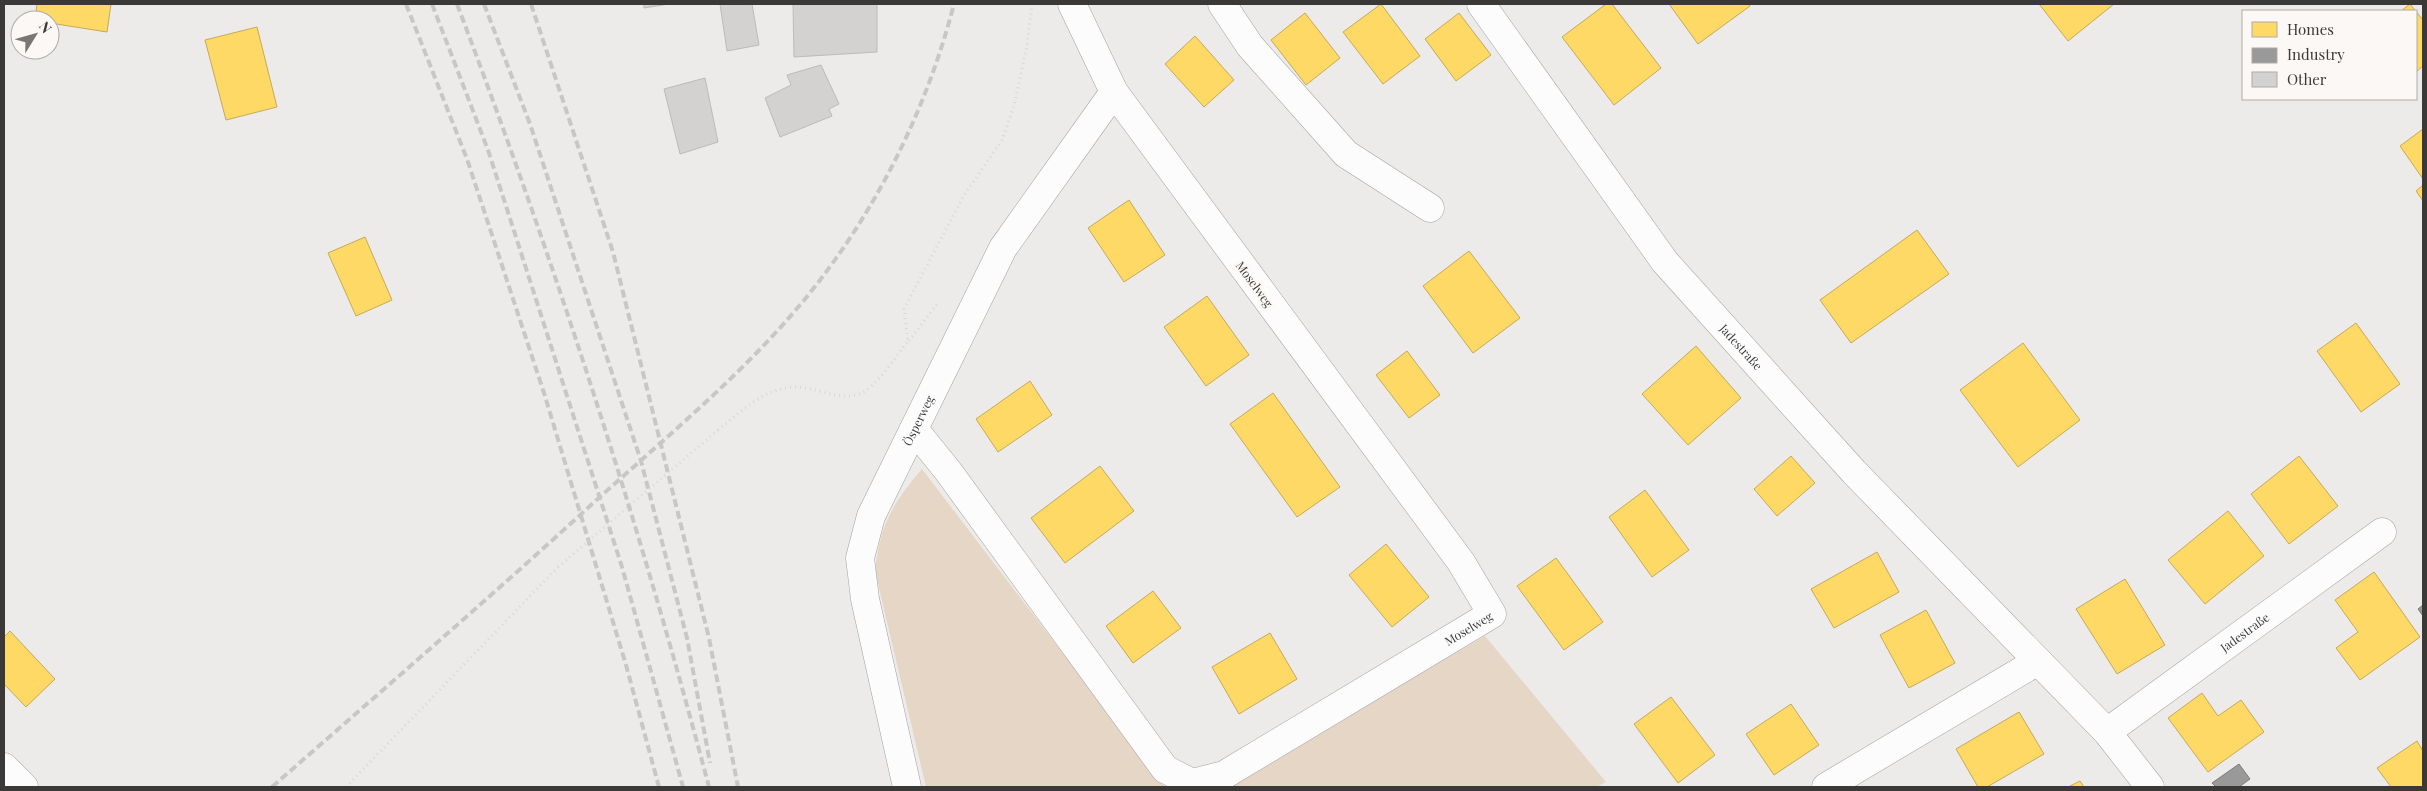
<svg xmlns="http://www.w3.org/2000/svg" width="2427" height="791" font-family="'Playfair Display',serif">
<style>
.green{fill:#e6d6c5}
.homes{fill:#ffd966;stroke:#c4a958}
.industry{fill:#999;stroke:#7d7c7c}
.building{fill:#d3d2d0;stroke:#bcbbba}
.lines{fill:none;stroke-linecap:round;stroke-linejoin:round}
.minor-casing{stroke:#a2a19f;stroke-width:29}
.path{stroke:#d7d7d5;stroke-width:3;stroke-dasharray:1 4;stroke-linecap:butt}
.minor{stroke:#fcfcfc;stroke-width:28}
.rail{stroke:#c8c7c7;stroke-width:4;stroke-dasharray:8 4;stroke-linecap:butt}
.path-bridge{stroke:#d7d7d5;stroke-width:3;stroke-dasharray:1 4;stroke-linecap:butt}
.labels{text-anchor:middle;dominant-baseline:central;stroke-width:5;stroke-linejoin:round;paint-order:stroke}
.street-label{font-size:12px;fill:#3b3938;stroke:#fbf8f5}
</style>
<rect width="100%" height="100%" fill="#edebe9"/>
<g class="green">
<path d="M922 469 1165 787H926L875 571C880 525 892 504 922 469Z"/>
<polygon points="1485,636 1606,782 1596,787 1224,787"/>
</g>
<g class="homes">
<polygon points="37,4 111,4 107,32 50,23 50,20 35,20"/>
<polygon points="1381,4 1420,56 1383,84 1343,32"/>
<polygon points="1606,4 1612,4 1661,68 1614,105 1562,37"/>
<polygon points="1669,4 1749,4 1750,6 1698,44"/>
<polygon points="2039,4 2114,4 2068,41"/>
<polygon points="2410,4 2423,20 2423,66 2416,72 2416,11 2401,11"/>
<polygon points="1305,13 1340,58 1306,85 1271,40"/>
<polygon points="1459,13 1491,55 1456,81 1425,39"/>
<polygon points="257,27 277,107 226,120 205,40"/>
<polygon points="1195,36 1234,80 1204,107 1165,64"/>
<polygon points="2423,129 2423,179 2400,146"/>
<polygon points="2423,185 2423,201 2416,191"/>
<polygon points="1129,200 1165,255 1124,282 1088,228"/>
<polygon points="1917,230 1949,274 1851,343 1820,300"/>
<polygon points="365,237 392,300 356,316 328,253"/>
<polygon points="1469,251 1520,318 1473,353 1423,286"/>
<polygon points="1207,296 1249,355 1206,386 1164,327"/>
<polygon points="2356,323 2400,384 2361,412 2317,351"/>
<polygon points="2023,343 2080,420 2018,467 1960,390"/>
<polygon points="1696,346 1741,398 1688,445 1642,394"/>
<polygon points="1407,351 1440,395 1409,418 1376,375"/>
<polygon points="1030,381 1052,415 998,452 976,419"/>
<polygon points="1273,393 1340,487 1297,517 1230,424"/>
<polygon points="1791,456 1815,483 1777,516 1754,489"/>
<polygon points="2299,456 2338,506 2289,544 2251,494"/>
<polygon points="1100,466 1134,511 1065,563 1031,518"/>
<polygon points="1645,490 1689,550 1652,577 1609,517"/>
<polygon points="2228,511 2264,556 2205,604 2168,560"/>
<polygon points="1386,544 1429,597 1392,627 1349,575"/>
<polygon points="1877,552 1899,592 1834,628 1811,589"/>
<polygon points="1556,558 1603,622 1564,650 1517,586"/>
<polygon points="2374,572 2420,637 2360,680 2336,648 2358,632 2335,600"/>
<polygon points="2125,579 2165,645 2117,674 2076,609"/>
<polygon points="1153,591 1181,628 1133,663 1106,626"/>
<polygon points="1926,610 1955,663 1909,688 1880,635"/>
<polygon points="10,631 55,679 26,707 4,684 4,637"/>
<polygon points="1270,633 1297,679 1239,714 1212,667"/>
<polygon points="2202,693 2218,716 2241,700 2264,732 2208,772 2168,718"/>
<polygon points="1671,697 1715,755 1678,783 1634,724"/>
<polygon points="1791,704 1819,745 1774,775 1746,734"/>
<polygon points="2019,712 2044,754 1987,787 1978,787 1956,749"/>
<polygon points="2417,741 2423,751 2423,787 2391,787 2377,768"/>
<polygon points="2080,781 2084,787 2068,787"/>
</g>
<g class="industry">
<polygon points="2423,605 2423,616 2418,609"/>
<polygon points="2239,764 2250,779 2239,787 2216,787 2212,783"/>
</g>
<g class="building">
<polygon points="644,4 669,4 644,8"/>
<polygon points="720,4 752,4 759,45 727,51"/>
<polygon points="793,4 877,4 877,52 794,57"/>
<polygon points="821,65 839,104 829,109 832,116 780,137 765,98 791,85 787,75"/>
<polygon points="705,78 718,142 680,154 664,89"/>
</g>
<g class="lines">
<g class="minor-casing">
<g id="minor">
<polyline points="1222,4 1250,46 1346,154 1430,208"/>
<path id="s1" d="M1481 4 1665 262 1854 472 2107 732 2150 787"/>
<path id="s2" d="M914 429 948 471 1165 769 1192 783 1224 775 1492 614 1461 562 1114 92 1072 4"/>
<path id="s3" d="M2107 732 2382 532"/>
<polyline points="4,767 24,787"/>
<path id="s4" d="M907 787 865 599 860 558 871 516 1003 248 1114 92"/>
<polyline points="1826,787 2038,661"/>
</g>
</g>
<g class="path">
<polyline points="909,341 937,304"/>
<path d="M718 430C742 411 766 386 798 387 818 388 839 401 859 394 876 388 896 356 908 341L904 309 963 197 1002 140 1014 106 1027 46 1032 4"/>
<polyline points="346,787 558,567"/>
</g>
<use href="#minor" class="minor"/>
<g class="rail">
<polyline points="406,4 467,159 544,393 626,665 659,787"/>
<polyline points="432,4 488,150 622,567 683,787"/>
<path d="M457 4C554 260 639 522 709 787"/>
<polyline points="484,4 530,124 641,461 687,638 710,763"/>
<polyline points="531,4 613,252 709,638 738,787"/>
<path d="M272 787C378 694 486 601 590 506 659 443 733 383 794 312 870 224 925 116 954 4"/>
</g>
<polyline class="path-bridge" points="558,567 718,430"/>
</g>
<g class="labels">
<g class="street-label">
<text transform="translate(1255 284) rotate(54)">Moselweg</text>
<text stroke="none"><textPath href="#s1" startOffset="431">Jadestraße</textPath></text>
<text stroke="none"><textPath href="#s4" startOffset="384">Ösperweg</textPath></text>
<text stroke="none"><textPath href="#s2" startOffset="771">Moselweg</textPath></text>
<text stroke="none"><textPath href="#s3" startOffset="170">Jadestraße</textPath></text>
</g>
</g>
<rect width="2427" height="791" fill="none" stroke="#3b3938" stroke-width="10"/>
<rect x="2242" y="10" width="175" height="90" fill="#fbf8f5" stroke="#aeaca9"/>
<rect x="2252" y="22" width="25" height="15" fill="#ffd966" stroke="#aeaca9"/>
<text x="2287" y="35" font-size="15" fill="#3b3938">Homes</text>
<rect x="2252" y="48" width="25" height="15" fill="#999999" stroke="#aeaca9"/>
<text x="2287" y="60" font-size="15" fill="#3b3938">Industry</text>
<rect x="2252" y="72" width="25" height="15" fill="#d3d2d0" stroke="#aeaca9"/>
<text x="2287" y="85" font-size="15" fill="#3b3938">Other</text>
<g transform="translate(35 35) rotate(53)"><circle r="24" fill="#fbf8f5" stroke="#aeaca9"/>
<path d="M0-4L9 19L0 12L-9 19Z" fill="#797776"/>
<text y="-8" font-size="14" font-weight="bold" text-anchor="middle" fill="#3b3938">N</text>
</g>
</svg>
